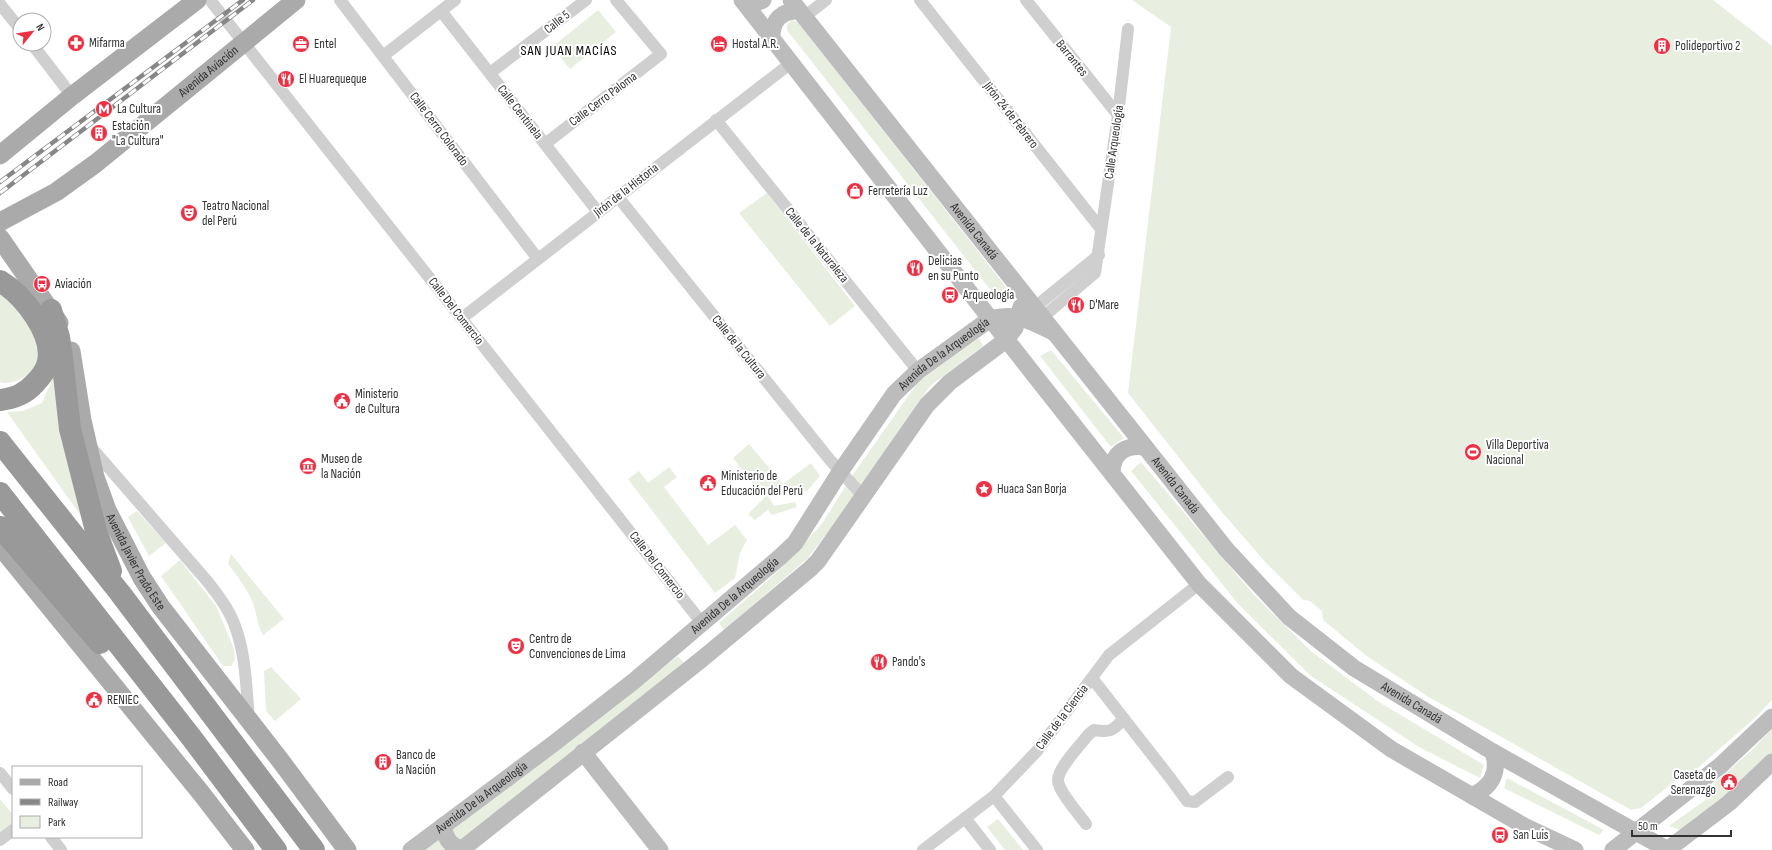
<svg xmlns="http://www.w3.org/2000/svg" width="1772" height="850" font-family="'Sofia Sans Condensed',sans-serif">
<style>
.green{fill:#e8efe0}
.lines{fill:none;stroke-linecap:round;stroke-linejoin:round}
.street{stroke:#cfcfcf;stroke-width:12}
.secondary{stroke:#bcbcbc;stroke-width:17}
.primary{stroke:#aaa;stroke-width:19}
.highway{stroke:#999;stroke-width:22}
.rail-casing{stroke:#878787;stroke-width:4.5}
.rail{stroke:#fff;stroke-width:3;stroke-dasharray:9;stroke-linecap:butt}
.labels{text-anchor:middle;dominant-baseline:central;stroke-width:4;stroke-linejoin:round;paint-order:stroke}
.street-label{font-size:13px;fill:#323232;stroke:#fff}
.poi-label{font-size:13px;fill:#323232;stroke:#fff;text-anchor:start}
.neighbourhood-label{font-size:14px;letter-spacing:1px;fill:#000;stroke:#fff}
</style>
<rect width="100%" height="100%" fill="#fff"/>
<g class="green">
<polygon points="1132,0 1713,0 1772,46 1772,700 1754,719 1693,772 1679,778 1641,808 1631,810 1489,730 1430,698 1368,657 1323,620 1322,611 1310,601 1303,600 1267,564 1221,511 1128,393 1171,27"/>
<polygon points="598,10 616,32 570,69 552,47"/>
<polygon points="792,20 798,22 1006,287 1002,295 996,297 787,30 787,25"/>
<polygon points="767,193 855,306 830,326 739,213"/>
<path d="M0 293C20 310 60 353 26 376 19 380 9 385 0 382Z"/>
<polygon points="979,338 983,346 930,386 866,483 807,559 724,630 719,623 775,574 821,525 852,476 918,382"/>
<polygon points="1051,350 1124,438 1111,447 1040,356"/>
<polygon points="55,373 61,440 84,520 7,412 23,411 42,403"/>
<path d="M749 444 783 484 811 463 820 476 807 491C793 490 780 487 767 494L774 506 795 502 797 507 772 515 768 510 755 520 748 514 764 498 733 458Z"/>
<polygon points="1141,462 1255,596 1312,652 1379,702 1484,765 1480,778 1419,747 1311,676 1240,606 1131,471"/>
<polygon points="669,467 677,477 664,487 708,545 735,525 747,540 740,553 735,578 715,593 628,479 639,471 648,483"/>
<polygon points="137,511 166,543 149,556 128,517"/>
<path d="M231 554 284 619 263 635C257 625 257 614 253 603 247 588 237 576 228 564Z"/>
<polygon points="180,560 216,606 234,649 235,660 231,666 223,666 161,576"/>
<polygon points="678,656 684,663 448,850 425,850"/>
<polygon points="271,667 301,699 275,721 266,711 264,671"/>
<polygon points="1772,729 1772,756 1683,831 1669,826 1711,796 1714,783 1751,751"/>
<polygon points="1507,778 1604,830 1599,835 1504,788"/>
<polygon points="0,799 13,815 13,823 0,833"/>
<polygon points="998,819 1023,850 1005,850 987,827"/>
</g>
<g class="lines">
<g class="street">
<polyline points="210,0 702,623"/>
<polyline points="340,0 538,259"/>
<polyline points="920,0 1101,229"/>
<polyline points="1026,0 1118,115"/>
<polyline points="0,4 20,29"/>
<polyline points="441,11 598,212"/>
<polyline points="804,17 826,0"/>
<polyline points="32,44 72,96"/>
<polyline points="383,56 455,0"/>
<polyline points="490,73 586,0"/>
<polyline points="716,120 918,371"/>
<polyline points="545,144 661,54 616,0"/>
<polyline points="618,197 830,460 863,496"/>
<polyline points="1035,307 1099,255"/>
<polyline points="1043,317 1095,273 1118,115 1128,29"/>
<polyline points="462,318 791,63"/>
<path d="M90 446 207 581C218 595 229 609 235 626 246 655 246 688 249 718"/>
<polyline points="1092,678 1171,779 1187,801 1195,802 1228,777"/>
<polyline points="0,773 13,789"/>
<polyline points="994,796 1037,850"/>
<polyline points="965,818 990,850"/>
<path d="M1086 824C1079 814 1058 791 1058 780 1058 768 1081 744 1089 734L1094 730C1111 733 1113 730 1124 719"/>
<polyline points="51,837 61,850"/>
<polyline points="0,840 13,830"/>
<polyline points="923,850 994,796 1037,751 1109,655 1199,584"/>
</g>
<g class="secondary">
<polyline points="742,0 1024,362 1199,584 1291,676 1391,749 1526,827 1575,850"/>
<path d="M743 0C750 4 756 4 763 0"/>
<path id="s1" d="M791 0 1226 549 1289 617 1354 668 1493 752 1668 850"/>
<path d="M772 37C772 20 782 10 799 11"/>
<path d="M1112 473C1112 453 1126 444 1145 447"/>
<polyline points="583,752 660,850"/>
<path d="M1472 796C1491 787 1500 773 1493 752"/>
<path d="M443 826C446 839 449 845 462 849"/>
<path id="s2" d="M411 850 553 744 634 681 780 557 795 543 840 472 894 394 918 371 990 319C1016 312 1030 321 1053 332"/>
<polyline points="461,850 702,659 810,569 818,561 927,405 950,382 1006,340 1015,328 1021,307"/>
<polyline points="1613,850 1721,765 1772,717"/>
<polyline points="1667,850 1729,803 1772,762"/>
</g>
<g class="primary">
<polyline points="0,155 72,96 197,0"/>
<path id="s3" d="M0 222 56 192 95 164 296 0"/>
<polyline points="0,238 59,323"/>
<path id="s4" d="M71 351 82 420 95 477 107 510 142 578 161 607 280 760 347 850"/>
<polyline points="0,546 201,793 245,850"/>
</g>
<g class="highway">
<path d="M0 281C23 295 54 333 48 362 46 371 41 377 35 383 25 394 15 398 0 400"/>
<polyline points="51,310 59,337 62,357 70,429 96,531 111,571"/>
<polyline points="0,442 120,593 314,850"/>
<polyline points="0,493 191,737 276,850"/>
<polyline points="0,527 100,643"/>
</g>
<g class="rail-casing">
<g id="rail">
<polyline points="0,182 243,0"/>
<polyline points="0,193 253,0"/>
</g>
</g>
<use href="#rail" class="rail"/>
</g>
<defs>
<g id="pharmacy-disc" transform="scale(0.9)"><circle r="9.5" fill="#eb3143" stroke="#fff"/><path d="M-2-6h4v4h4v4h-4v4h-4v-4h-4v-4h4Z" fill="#fff"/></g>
<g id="office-disc" transform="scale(0.9)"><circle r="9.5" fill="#eb3143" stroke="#fff"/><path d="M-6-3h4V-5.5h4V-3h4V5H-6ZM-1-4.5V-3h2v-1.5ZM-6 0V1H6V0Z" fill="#fff"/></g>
<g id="hotel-disc" transform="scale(0.9)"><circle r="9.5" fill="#eb3143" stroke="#fff"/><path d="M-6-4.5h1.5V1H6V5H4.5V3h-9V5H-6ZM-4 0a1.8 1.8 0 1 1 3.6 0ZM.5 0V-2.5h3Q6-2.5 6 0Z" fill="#fff"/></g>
<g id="building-disc" transform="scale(0.9)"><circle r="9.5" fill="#eb3143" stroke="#fff"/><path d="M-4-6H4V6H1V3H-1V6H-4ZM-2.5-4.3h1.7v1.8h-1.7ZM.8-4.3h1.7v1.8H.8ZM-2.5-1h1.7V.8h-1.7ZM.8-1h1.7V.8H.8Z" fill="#fff"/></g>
<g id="restaurant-disc" transform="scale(0.9)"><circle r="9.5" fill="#eb3143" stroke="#fff"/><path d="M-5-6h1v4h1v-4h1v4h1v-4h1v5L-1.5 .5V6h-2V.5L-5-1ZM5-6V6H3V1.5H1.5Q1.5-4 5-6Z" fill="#fff"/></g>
<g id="metro-disc" transform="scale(0.9)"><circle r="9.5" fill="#eb3143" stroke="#fff"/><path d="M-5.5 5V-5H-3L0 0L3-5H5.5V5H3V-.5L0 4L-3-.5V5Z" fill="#fff"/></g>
<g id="shop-disc" transform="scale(0.9)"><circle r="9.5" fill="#eb3143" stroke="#fff"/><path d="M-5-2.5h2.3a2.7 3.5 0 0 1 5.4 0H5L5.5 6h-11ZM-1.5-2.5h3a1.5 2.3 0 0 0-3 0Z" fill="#fff"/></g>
<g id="theatre-disc" transform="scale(0.9)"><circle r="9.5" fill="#eb3143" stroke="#fff"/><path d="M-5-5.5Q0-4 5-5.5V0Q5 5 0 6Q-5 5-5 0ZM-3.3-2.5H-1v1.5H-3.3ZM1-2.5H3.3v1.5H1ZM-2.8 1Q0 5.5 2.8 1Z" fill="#fff"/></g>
<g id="bus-disc" transform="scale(0.9)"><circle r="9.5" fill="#eb3143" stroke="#fff"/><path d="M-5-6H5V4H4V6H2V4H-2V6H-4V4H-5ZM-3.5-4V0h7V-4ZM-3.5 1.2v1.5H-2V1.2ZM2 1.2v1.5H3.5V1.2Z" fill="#fff"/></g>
<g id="civic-disc" transform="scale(0.9)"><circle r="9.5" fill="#eb3143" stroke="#fff"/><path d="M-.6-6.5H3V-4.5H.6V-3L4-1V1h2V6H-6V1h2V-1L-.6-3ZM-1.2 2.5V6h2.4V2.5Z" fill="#fff"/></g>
<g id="stadium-disc" transform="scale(0.9)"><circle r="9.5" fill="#eb3143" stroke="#fff"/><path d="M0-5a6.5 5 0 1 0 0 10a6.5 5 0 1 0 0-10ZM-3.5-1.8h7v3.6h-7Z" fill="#fff"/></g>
<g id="museum-disc" transform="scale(0.9)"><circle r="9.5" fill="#eb3143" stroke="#fff"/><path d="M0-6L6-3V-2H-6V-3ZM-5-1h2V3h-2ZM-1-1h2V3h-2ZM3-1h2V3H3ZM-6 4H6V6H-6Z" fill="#fff"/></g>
<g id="sight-disc" transform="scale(0.9)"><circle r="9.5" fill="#eb3143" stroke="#fff"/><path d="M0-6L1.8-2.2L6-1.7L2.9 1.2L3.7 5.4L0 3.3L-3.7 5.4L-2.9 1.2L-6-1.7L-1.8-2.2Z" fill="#fff"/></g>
</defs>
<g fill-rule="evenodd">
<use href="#pharmacy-disc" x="76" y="43"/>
<use href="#office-disc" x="301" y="44"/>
<use href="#hotel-disc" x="719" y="44"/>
<use href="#building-disc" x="1662" y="46"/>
<use href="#restaurant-disc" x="286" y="79"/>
<use href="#metro-disc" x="104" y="109"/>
<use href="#building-disc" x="99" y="133"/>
<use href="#shop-disc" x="855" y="191"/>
<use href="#theatre-disc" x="189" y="213"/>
<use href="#restaurant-disc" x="915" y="268"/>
<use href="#bus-disc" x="42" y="284"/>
<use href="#bus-disc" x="950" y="295"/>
<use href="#restaurant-disc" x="1076" y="305"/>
<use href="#civic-disc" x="342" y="401"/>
<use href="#stadium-disc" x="1473" y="452"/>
<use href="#museum-disc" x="308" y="466"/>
<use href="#civic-disc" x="708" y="483"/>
<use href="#sight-disc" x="984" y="489"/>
<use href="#theatre-disc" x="516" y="646"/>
<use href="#restaurant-disc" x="879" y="662"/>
<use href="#civic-disc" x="94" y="700"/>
<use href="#building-disc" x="383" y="762"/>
<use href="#civic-disc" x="1729" y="782"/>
<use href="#bus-disc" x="1500" y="835"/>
</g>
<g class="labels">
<g class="street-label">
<text transform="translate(557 22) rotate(-38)">Calle 5</text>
<text transform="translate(1072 58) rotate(51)">Barrantes</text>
<text stroke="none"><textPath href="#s3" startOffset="258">Avenida Aviación</textPath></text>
<text transform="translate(603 99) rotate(-37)">Calle Cerro Paloma</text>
<text transform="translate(520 112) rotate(52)">Calle Centinela</text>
<text transform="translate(1011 115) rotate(52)">Jirón 24 de Febrero</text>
<text transform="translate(439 129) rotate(53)">Calle Cerro Colorado</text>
<text transform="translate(1114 142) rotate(-82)">Calle Arqueología</text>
<text transform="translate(626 190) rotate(-38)">Jirón de la Historia</text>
<text stroke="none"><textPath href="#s1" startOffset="295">Avenida Canadá</textPath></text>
<text transform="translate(817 245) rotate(51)">Calle de la Naturaleza</text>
<text transform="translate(456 311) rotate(52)">Calle Del Comercio</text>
<text transform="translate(739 347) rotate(51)">Calle de la Cultura</text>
<text stroke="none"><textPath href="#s2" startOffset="735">Avenida De la Arqueología</textPath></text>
<text stroke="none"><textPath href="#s1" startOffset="619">Avenida Canadá</textPath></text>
<text stroke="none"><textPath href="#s4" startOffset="223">Avenida Javier Prado Este</textPath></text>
<text transform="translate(657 565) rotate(52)">Calle Del Comercio</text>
<text stroke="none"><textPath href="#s2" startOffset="412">Avenida De la Arqueología</textPath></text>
<text stroke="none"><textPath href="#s1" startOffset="943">Avenida Canadá</textPath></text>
<text transform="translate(1062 717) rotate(-53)">Calle de la Ciencia</text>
<text stroke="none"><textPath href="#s2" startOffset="88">Avenida De la Arqueología</textPath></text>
</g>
<g class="poi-label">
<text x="89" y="43">Mifarma</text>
<text x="314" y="44">Entel</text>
<text x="732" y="44">Hostal A.R.</text>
<text x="1675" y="46">Polideportivo 2</text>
<text x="299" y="79">El Huarequeque</text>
<text x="117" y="109">La Cultura</text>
<text x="112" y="126">Estación<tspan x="112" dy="15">"La Cultura"</tspan></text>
<text x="868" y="191">Ferretería Luz</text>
<text x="202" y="206">Teatro Nacional<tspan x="202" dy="15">del Perú</tspan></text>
<text x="928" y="261">Delicias<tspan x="928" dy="15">en su Punto</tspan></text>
<text x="55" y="284">Aviación</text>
<text x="963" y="295">Arqueología</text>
<text x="1089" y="305">D'Mare</text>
<text x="355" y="394">Ministerio<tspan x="355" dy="15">de Cultura</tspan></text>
<text x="1486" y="445">Villa Deportiva<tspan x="1486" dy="15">Nacional</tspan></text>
<text x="321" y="459">Museo de<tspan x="321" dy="15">la Nación</tspan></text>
<text x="721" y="476">Ministerio de<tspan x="721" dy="15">Educación del Perú</tspan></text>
<text x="997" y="489">Huaca San Borja</text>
<text x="529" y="639">Centro de<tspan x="529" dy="15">Convenciones de Lima</tspan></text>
<text x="892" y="662">Pando's</text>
<text x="107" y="700">RENIEC</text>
<text x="396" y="755">Banco de<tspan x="396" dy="15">la Nación</tspan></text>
<text x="1716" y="775" text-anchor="end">Caseta de<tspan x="1716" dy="15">Serenazgo</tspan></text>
<text x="1513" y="835">San Luis</text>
</g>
<g class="neighbourhood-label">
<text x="569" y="50">SAN JUAN MACÍAS</text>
</g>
</g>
<rect x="12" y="766" width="130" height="72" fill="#ffffff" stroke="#adadad"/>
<rect x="20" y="779" width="20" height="6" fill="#aaaaaa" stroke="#adadad"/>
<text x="48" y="786" font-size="12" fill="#323232">Road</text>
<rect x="20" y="799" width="20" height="6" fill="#878787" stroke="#adadad"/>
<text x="48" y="806" font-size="12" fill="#323232">Railway</text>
<rect x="20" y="816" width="20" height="12" fill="#e8efe0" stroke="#adadad"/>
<text x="48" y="826" font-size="12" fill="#323232">Park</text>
<g transform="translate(32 32) rotate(60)"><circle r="19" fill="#ffffff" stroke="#adadad"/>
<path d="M0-3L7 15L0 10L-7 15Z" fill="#eb3143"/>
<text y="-6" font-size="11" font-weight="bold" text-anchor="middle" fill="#323232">N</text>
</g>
<path d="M1632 830v6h99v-6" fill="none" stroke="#323232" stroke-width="2"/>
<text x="1638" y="830" font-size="12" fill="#323232" stroke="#ffffff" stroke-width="3" paint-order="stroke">50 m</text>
</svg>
